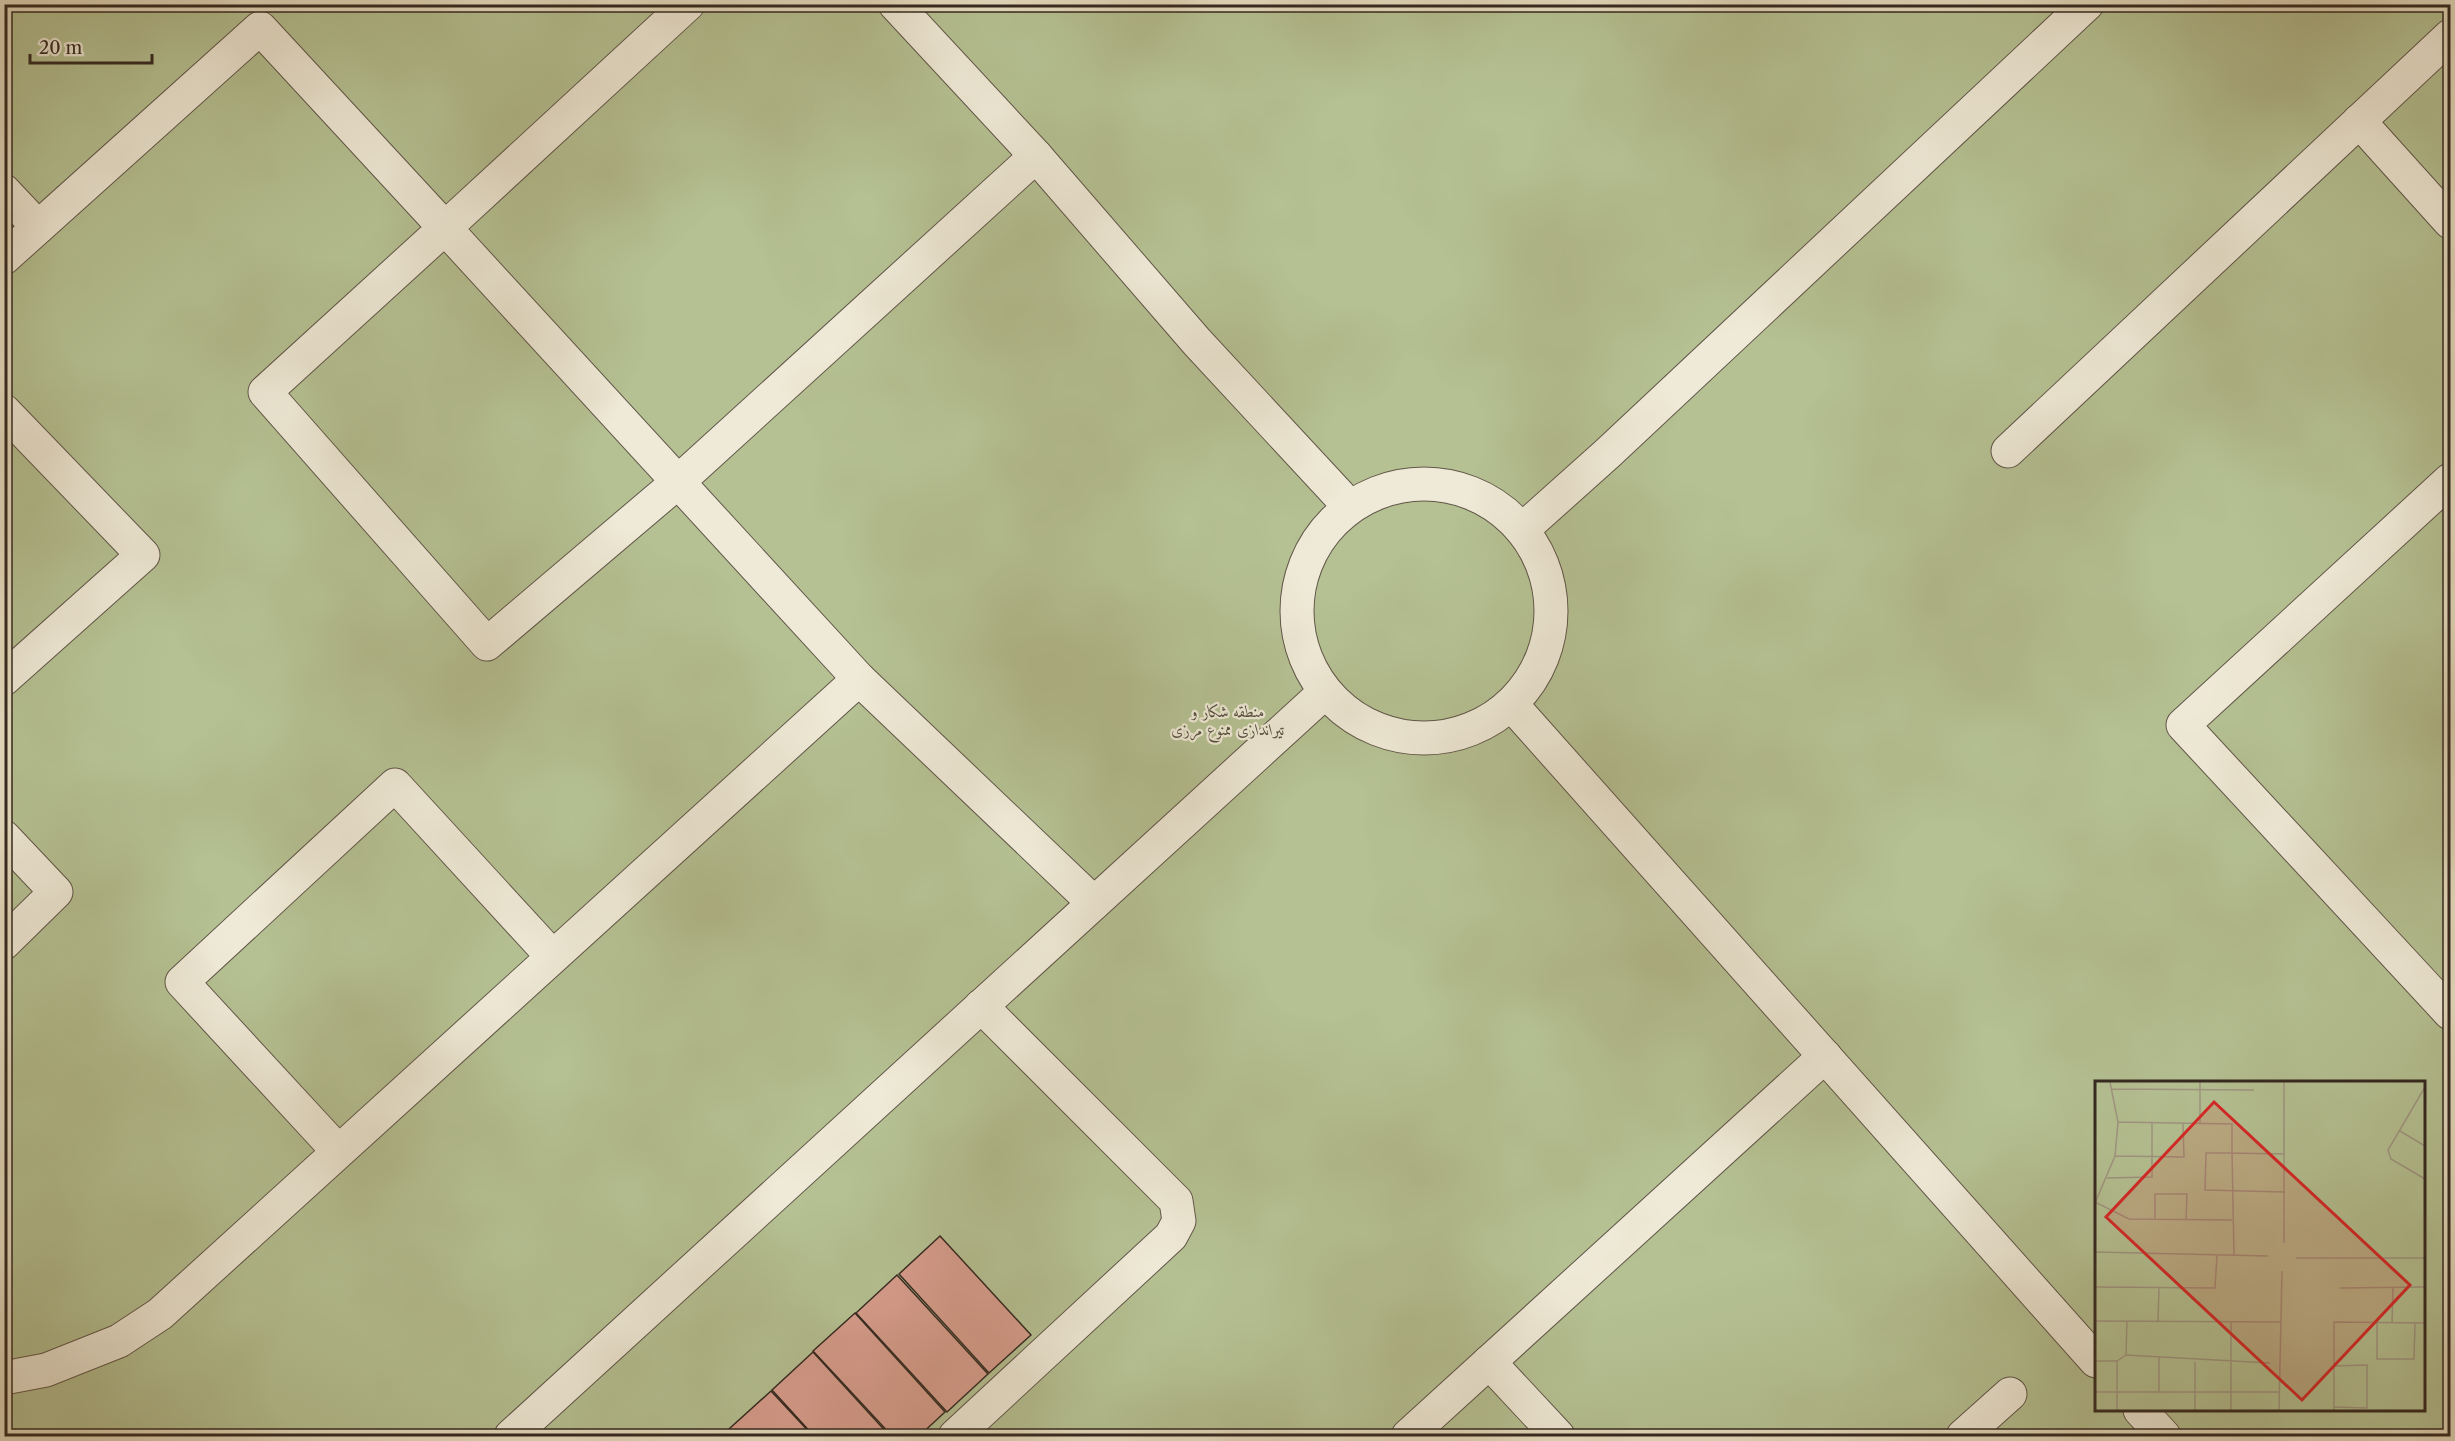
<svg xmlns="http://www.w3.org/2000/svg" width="2455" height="1441" font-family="'Libre Caslon Text',Amiri,serif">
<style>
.green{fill:#b5c193;stroke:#74755a;stroke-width:1.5;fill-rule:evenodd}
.building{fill:#d79d8d;stroke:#342921;stroke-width:1.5}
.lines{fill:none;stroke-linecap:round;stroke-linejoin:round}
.minor-casing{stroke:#605649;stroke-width:35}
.minor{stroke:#efead7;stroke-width:33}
.labels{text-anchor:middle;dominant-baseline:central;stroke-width:4.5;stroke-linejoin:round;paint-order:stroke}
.park-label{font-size:16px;font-style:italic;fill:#544f3e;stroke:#efead7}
.inset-road{fill:none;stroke:#9f9682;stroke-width:1.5}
.view{fill:#d62828;fill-opacity:0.15;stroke:#d62828;stroke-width:3}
.inset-edge{fill:none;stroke:#342921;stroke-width:3}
</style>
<rect width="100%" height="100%" fill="#e6dec2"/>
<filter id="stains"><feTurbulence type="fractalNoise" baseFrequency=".00333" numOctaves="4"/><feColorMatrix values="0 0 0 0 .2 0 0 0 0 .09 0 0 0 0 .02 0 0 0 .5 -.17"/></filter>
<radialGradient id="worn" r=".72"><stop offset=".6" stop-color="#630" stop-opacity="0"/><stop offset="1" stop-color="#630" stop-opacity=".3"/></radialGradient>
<path class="green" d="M5 5H2450V1436H5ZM2096 1082H2424V1410H2096Z"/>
<g class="building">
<polygon points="940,1236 1031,1335 989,1373 899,1274"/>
<polygon points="897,1275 988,1374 947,1412 856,1313"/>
<polygon points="855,1313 945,1412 919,1436 892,1436 813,1351"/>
<polygon points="813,1352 890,1436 814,1436 772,1390"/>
<polygon points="771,1391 813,1436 737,1436 729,1429"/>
</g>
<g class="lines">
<g class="minor-casing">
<g id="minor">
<polyline points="688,4 445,228 859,679 1094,903"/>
<polyline points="895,4 1036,156 1197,342 1350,507"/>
<polyline points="2359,121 2450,222"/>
<polyline points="4,191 38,227"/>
<polyline points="4,258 260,28 445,228 265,392 487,644 679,481 1036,156"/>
<polyline points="4,411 143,555 4,679"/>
<polyline points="2008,451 2450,36"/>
<polyline points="2450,480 2183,725 2450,1013"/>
<circle cx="1424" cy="611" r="127"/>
<polyline points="1522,530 1608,453 2087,4"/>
<polyline points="1512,705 2096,1361"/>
<polyline points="4,837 56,892 4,943"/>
<polyline points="338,1151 182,982 395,785 552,956"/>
<polyline points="1489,1362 1558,1436"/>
<polyline points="4,1378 46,1370 119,1341 160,1314 859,679"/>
<polyline points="2140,1410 2164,1436"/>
<polyline points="511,1436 1324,693"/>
<polyline points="955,1436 1171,1236 1179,1221 1176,1201 981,1006"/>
<polyline points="1408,1436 1825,1056"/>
<polyline points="1963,1436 2010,1394"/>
</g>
</g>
<use href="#minor" class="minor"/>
</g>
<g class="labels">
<g class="park-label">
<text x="1228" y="711">منطقه شکار و<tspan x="1228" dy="18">تیراندازی ممنوع مرزی</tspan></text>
</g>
</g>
<g transform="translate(2095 1081)">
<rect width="330" height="330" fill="#e6dec2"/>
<path d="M0 1H330V329H0Z" fill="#b5c193"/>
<path class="inset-road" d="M330 6 293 69 296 78 330 98M17 8 159 9M23 41 137 43V72H111L110 109 190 111M105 42V1M305 50 330 65M20 75 89 76 88 42M12 97 57 96V41M0 121 34 138 137 139M0 122 20 75 23 41 15 1M60 138V113H92L91 138M189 162V1M0 171 173 175M139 175 137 72 190 73M201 177H330M0 206 120 207 122 174M245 207 330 206M0 240 186 241M63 240 64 207M282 242V278H319L320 242M297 242 298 206M31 274 32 240M64 275V311M0 280H22L31 274 175 282M100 281V329M330 283V327M0 311H184M239 326 272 327V284L239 285M22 329V280M136 329V241M184 329 187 190M239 329V241L330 242"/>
<path class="view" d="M119 21 315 204 207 319 11 136Z"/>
<rect width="330" height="330" class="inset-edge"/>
</g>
<rect width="2455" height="1441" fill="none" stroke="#e6dec2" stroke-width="24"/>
<rect x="6" y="6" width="2443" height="1429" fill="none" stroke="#342921" stroke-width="3"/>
<rect x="12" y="12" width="2431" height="1417" fill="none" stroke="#342921" stroke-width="1.5"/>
<path d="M30 54v9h122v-9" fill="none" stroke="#342921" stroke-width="3"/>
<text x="39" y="54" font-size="18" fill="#342921" stroke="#efead7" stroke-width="4.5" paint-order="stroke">20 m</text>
<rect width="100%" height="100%" filter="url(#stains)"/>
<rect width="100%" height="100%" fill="url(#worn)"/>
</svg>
